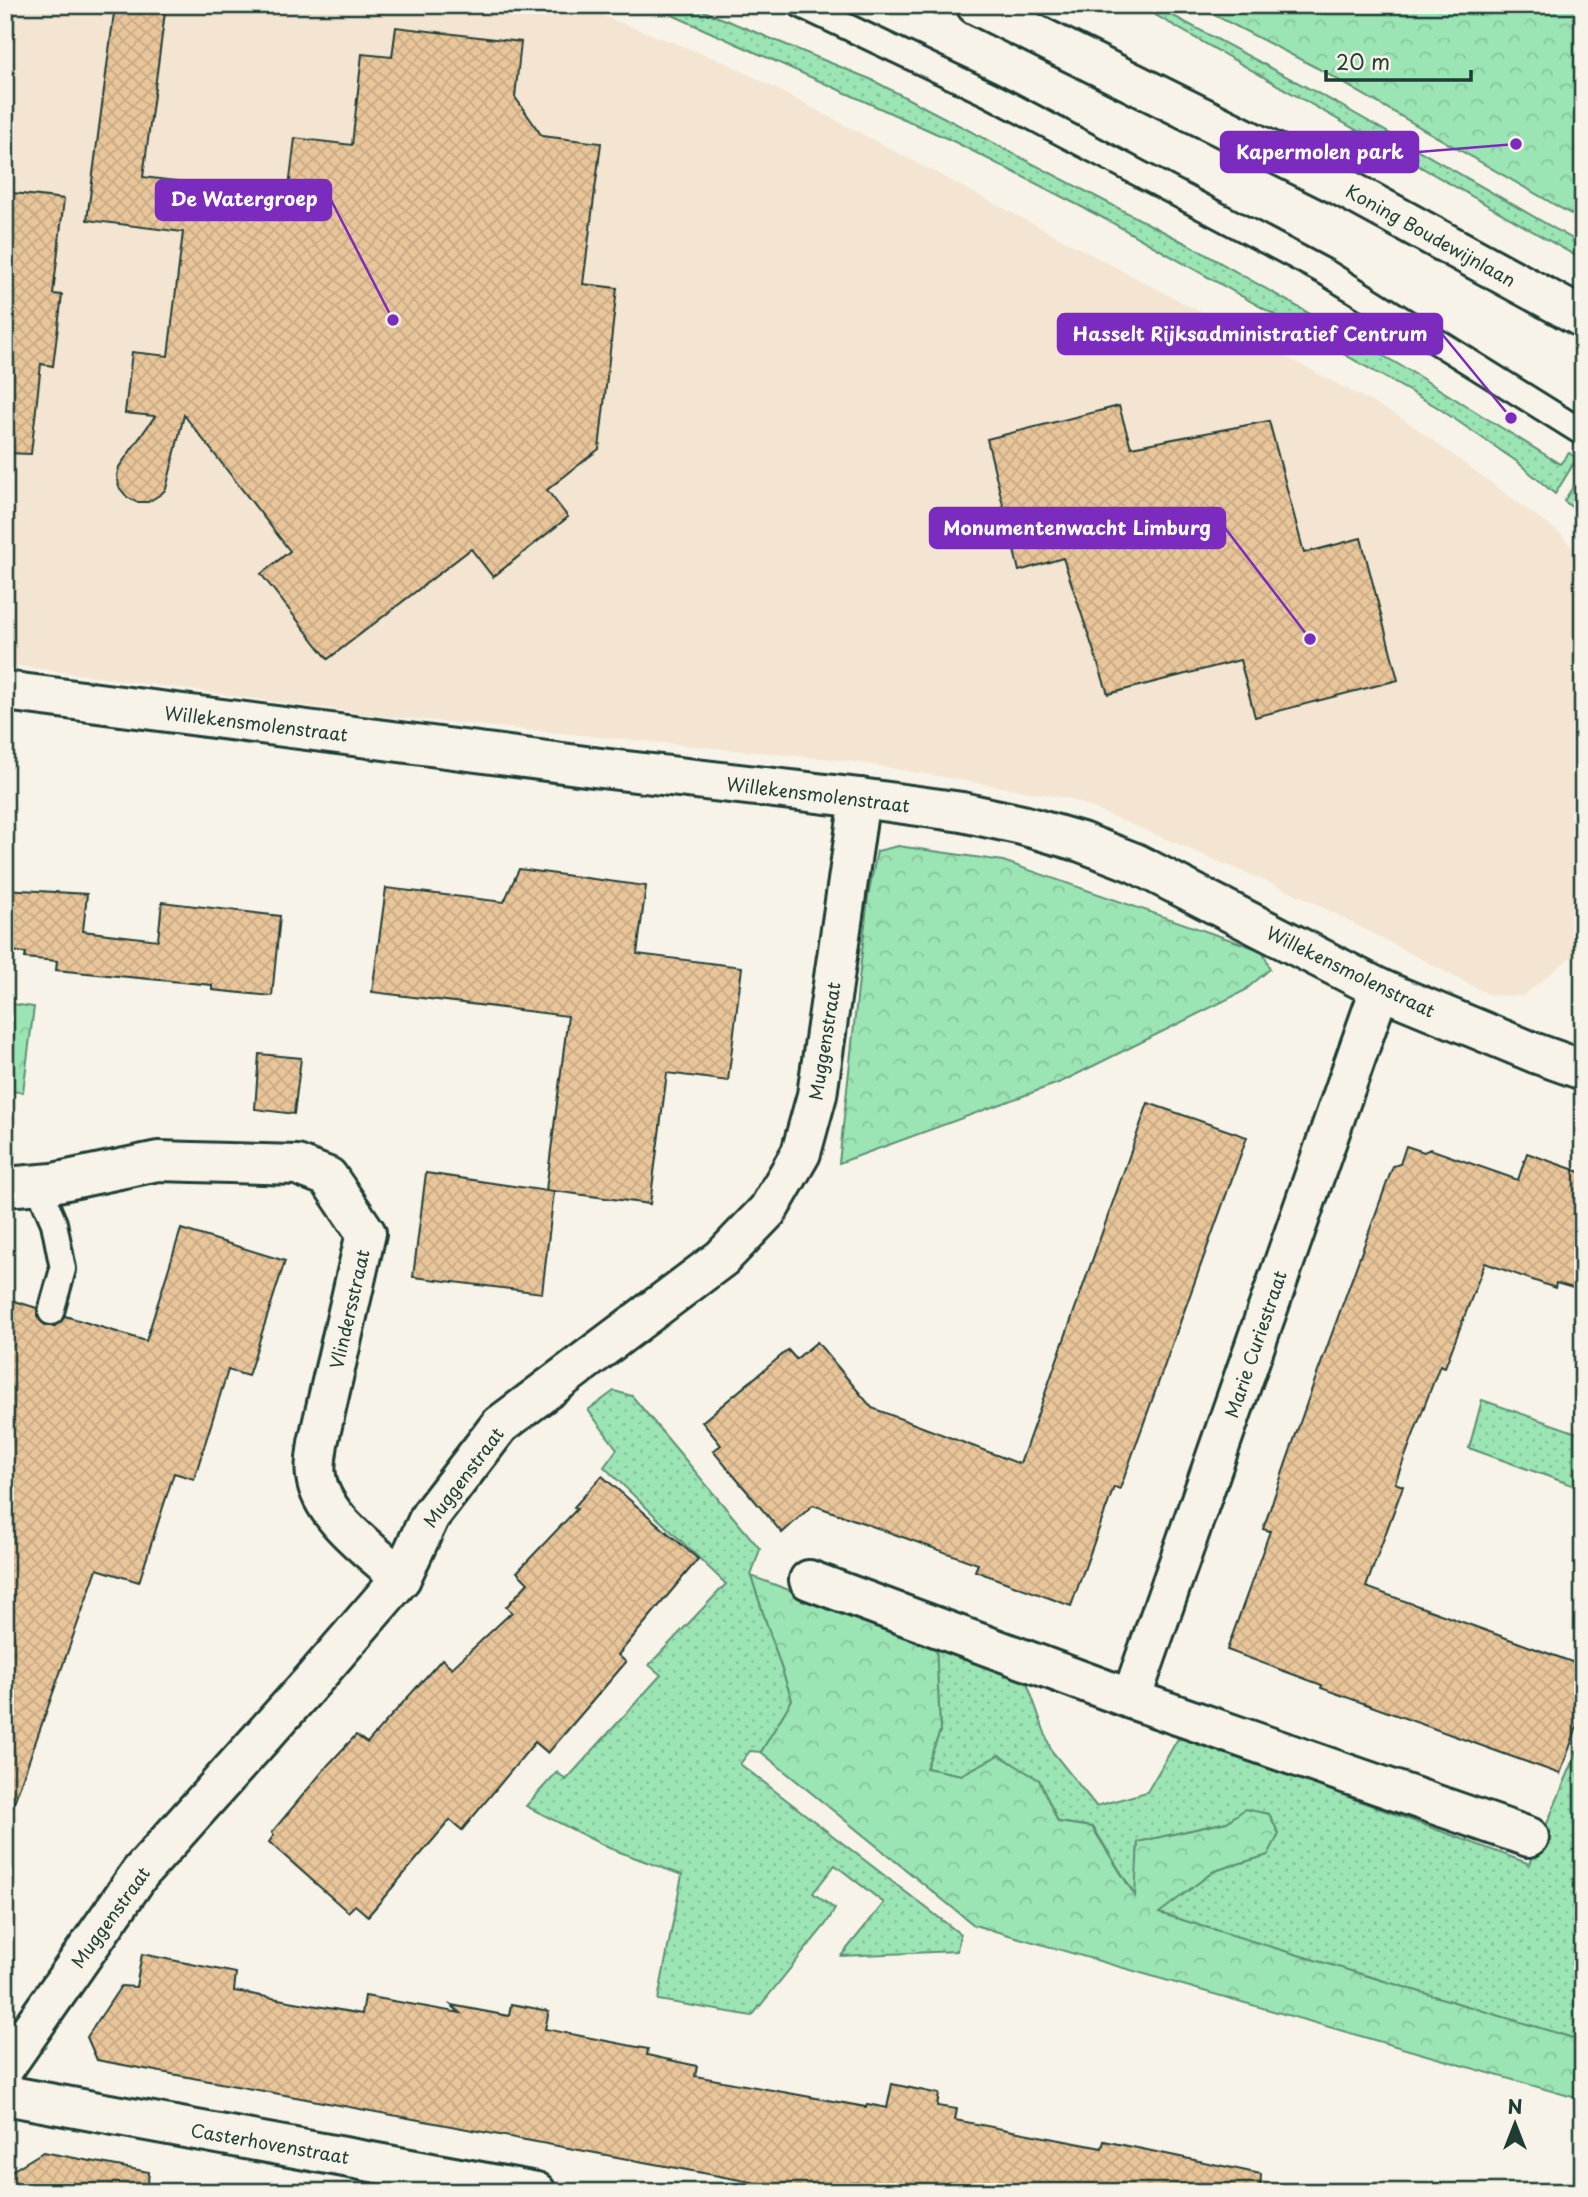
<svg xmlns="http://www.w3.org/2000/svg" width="1588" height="2197" font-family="'Playpen Sans',sans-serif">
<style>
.built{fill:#f3e5d1}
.grass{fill:url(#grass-dots);stroke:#5d9074;stroke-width:2}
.forest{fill:url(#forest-crowns);stroke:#5d9074;stroke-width:2}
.building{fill:url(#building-cross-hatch);stroke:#1f3d34;stroke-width:2}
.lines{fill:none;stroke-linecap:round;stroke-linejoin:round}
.service-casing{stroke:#1f3d34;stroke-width:30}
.minor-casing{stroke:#1f3d34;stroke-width:44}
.secondary-casing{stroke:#1f3d34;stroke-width:44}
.service{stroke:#f7f3e8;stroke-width:24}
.minor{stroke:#f7f3e8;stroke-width:38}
.secondary{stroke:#f7f3e8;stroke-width:38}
.labels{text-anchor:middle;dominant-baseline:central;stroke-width:7;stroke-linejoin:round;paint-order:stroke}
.street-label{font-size:18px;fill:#1f3d34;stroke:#f7f3e8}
.leader{fill:none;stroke:#7b2cbf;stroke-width:2.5}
.callout-dot{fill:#7b2cbf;stroke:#f7f3e8;stroke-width:2.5}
.callout{fill:#7b2cbf;stroke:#7b2cbf;stroke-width:2.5}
.callout-label{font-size:19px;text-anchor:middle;font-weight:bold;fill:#fff}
</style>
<defs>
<pattern id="grass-dots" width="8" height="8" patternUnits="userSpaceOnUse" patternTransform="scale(1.75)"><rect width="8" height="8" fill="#9be4b3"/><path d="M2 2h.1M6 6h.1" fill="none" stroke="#85c49b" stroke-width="1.8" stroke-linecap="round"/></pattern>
<pattern id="forest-crowns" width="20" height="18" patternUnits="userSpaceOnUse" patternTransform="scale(1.75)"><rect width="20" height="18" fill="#9be4b3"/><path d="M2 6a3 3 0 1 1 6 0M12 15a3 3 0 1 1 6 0" fill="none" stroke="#85c49b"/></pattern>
<pattern id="building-cross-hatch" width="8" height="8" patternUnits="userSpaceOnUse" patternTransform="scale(1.75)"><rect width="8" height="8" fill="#e9c59a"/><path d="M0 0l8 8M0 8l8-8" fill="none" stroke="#c7aa85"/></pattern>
</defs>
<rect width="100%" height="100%" fill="#f7f3e8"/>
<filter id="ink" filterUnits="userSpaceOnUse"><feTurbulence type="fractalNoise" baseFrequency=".0143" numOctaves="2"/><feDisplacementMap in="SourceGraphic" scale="14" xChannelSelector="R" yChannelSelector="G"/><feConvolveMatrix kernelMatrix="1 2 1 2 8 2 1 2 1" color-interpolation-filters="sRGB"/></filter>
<g filter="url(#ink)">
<polygon class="built" points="5,5 574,5 727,63 1402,418 1561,534 1583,563 1583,947 1523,996 1490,995 1303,897 1071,799 850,761 372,715 5,664"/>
<g class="grass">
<polygon points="650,5 689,5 870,79 1191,246 1410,371 1560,464 1569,453 1577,458 1555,494 1516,461 1437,407 1109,221 955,142"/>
<polygon points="1138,5 1153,5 1340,105 1583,245 1583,260"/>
<polygon points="1583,471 1583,516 1564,501"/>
<polygon points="614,1391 632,1396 760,1549 751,1576 792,1700 761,1752 750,1751 740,1764 960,1934 957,1951 841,1956 884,1903 835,1865 813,1893 835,1909 826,1924 752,2016 658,2000 682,1875 609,1848 526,1806 557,1772 566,1780 661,1675 649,1665 726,1584 604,1467 617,1449 588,1410"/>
<polygon points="1482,1400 1583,1435 1583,1489 1469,1448"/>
<polygon points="936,1644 1025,1677 1051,1750 1096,1806 1147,1792 1180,1735 1530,1864 1583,1738 1583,2041 1158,1913 1214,1871 1268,1855 1245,1810 1227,1822 1138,1842 1136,1897 1093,1827 1058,1822 1039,1780 961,1775 926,1768 940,1731"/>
</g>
<g class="forest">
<polygon points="1195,5 1583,5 1583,221 1317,68"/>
<polygon points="898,846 1003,861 1263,951 1270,969 1244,991 1061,1082 839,1163 868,897 877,851"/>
<polygon points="5,1003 34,1007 23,1092 5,1091"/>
<polygon points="751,1576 936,1644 940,1731 926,1768 961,1775 999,1755 1039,1780 1058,1822 1092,1827 1135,1896 1138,1842 1227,1822 1245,1809 1269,1814 1279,1834 1268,1855 1214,1871 1159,1913 1583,2041 1583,2100 974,1925 761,1752 792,1700"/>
</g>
<g class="building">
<polygon points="115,5 166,5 143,177 288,195 295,138 352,145 362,54 392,57 396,27 521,42 515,97 542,136 601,143 583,284 617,288 599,449 547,490 568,517 493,577 471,549 328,659 261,574 290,551 184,415 166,489 161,494 148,502 136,502 127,497 119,487 117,475 119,467 155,416 125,413 132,352 168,356 183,232 87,220"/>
<polygon points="5,192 64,199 53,294 62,295 53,366 41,364 31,454 5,453"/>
<polygon points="1119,406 1131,447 1269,421 1304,553 1361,538 1398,680 1255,717 1240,660 1108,694 1063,558 1019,571 987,439"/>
<polygon points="519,869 646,886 637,954 742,967 728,1081 667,1073 650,1204 546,1190 568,1016 372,992 386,888 504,902"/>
<polygon points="5,889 87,894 83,931 158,940 162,902 280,916 272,996 212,990 212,985 56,970 57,961 25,958 26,953 5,950"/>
<polygon points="259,1054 301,1058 294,1114 255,1109"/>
<polygon points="1148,1103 1247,1137 1120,1489 1114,1487 1071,1606 975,1571 978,1564 813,1505 782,1533 713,1451 721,1445 702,1422 788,1350 796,1359 817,1342 872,1408 1020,1464"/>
<polygon points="1406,1146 1424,1152 1430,1149 1518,1180 1527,1153 1583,1173 1583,1291 1556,1283 1555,1288 1485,1263 1445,1367 1440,1365 1395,1483 1403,1486 1366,1587 1583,1666 1583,1710 1560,1774 1321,1688 1322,1685 1227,1650 1270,1531 1263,1529 1311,1391 1393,1166 1400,1164"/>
<polygon points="426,1173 554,1192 542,1293 413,1277"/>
<polygon points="181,1229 285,1261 248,1376 228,1370 194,1479 174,1473 139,1582 97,1569 11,1811 5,1810 5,1298 37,1308 37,1316 46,1326 55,1326 65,1316 146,1341"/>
<polygon points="602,1476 698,1559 618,1655 626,1662 548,1753 535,1742 462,1830 450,1820 368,1916 355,1905 348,1912 269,1842 274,1835 272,1832 328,1765 356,1735 367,1743 442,1659 452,1668 512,1612 506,1607 528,1583 517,1572 577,1509 574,1507"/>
<polygon points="142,1954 236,1973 234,1991 362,2014 365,1996 460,2013 451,2005 509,2016 511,2004 549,2011 545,2029 648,2049 647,2055 697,2066 695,2076 866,2107 867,2104 887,2108 892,2084 939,2094 937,2106 957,2109 955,2120 1102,2148 1104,2141 1261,2174 1260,2192 787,2192 751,2182 97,2060 87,2037 121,1986 136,1987"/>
<polygon points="43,2152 149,2172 147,2192 5,2192 5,2175"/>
</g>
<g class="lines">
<g class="service-casing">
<g id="service">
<polyline points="801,5 989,94 1327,273 1583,433"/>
<polyline points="38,1186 54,1223 63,1269 51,1312"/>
</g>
</g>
<g class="minor-casing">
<g id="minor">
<polyline points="5,691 601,768 860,798 962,812 1022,825 1081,842 1135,863 1380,989 1535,1053 1583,1070"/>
<path d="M5 1187 53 1183 158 1161 297 1165 328 1177 366 1233 318 1443C317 1453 314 1466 316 1476 321 1517 372 1551 401 1578"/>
<polyline points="809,1580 1131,1699 1529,1837"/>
<polyline points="1131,1699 1380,989"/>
<polyline points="5,2067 140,1873 314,1679 401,1578 430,1516 500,1425 722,1258 768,1210 801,1153 817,1095 860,798"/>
<polyline points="5,2095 536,2192"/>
</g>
</g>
<g class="secondary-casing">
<polyline id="secondary" points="976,5 1339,185 1583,318"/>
</g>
<use href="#service" class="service"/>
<use href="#minor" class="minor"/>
<use href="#secondary" class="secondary"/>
</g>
</g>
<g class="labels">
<g class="street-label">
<text transform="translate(1431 235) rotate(29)">Koning Boudewijnlaan</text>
<text transform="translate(256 723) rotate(7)">Willekensmolenstraat</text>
<text transform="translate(818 794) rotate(7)">Willekensmolenstraat</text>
<text transform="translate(1351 971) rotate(26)">Willekensmolenstraat</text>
<text transform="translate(824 1041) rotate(-81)">Muggenstraat</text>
<text transform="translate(349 1309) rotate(-77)">Vlindersstraat</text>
<text transform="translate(1255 1344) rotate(-71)">Marie Curiestraat</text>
<text transform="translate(463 1477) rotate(-53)">Muggenstraat</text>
<text transform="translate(110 1917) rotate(-54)">Muggenstraat</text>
<text transform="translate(270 2143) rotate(10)">Casterhovenstraat</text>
</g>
</g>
<path class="leader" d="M1516 144L1418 152M393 320L331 200M1511 418L1442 334M1310 639L1225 528"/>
<g class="callout-dot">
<circle cx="1516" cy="144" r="7"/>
<circle cx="393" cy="320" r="7"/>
<circle cx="1511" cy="418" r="7"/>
<circle cx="1310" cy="639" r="7"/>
</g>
<g class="callout">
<rect x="1221" y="132" width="197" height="40" rx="7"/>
<rect x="156" y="180" width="175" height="40" rx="7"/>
<rect x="1058" y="314" width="384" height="40" rx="7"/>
<rect x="930" y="508" width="295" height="40" rx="7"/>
</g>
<g class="callout-label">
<text x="1320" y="159">Kapermolen park</text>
<text x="244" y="206">De Watergroep</text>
<text x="1250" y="341">Hasselt Rijksadministratief Centrum</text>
<text x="1077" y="535">Monumentenwacht Limburg</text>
</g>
<rect width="1588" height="2197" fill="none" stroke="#f7f3e8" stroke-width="28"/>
<rect x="14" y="14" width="1560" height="2169" fill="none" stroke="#1f3d34" stroke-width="2.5" filter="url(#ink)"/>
<g transform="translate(1515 2124)" stroke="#f7f3e8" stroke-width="5" paint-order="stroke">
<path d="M0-5L12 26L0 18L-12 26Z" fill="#1f3d34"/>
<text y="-10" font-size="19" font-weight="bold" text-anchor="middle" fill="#1f3d34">N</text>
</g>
<path d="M1326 70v10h145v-10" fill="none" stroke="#1f3d34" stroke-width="3.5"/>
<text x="1336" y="70" font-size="21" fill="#1f3d34" stroke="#f7f3e8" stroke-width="5" paint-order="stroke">20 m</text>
</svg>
